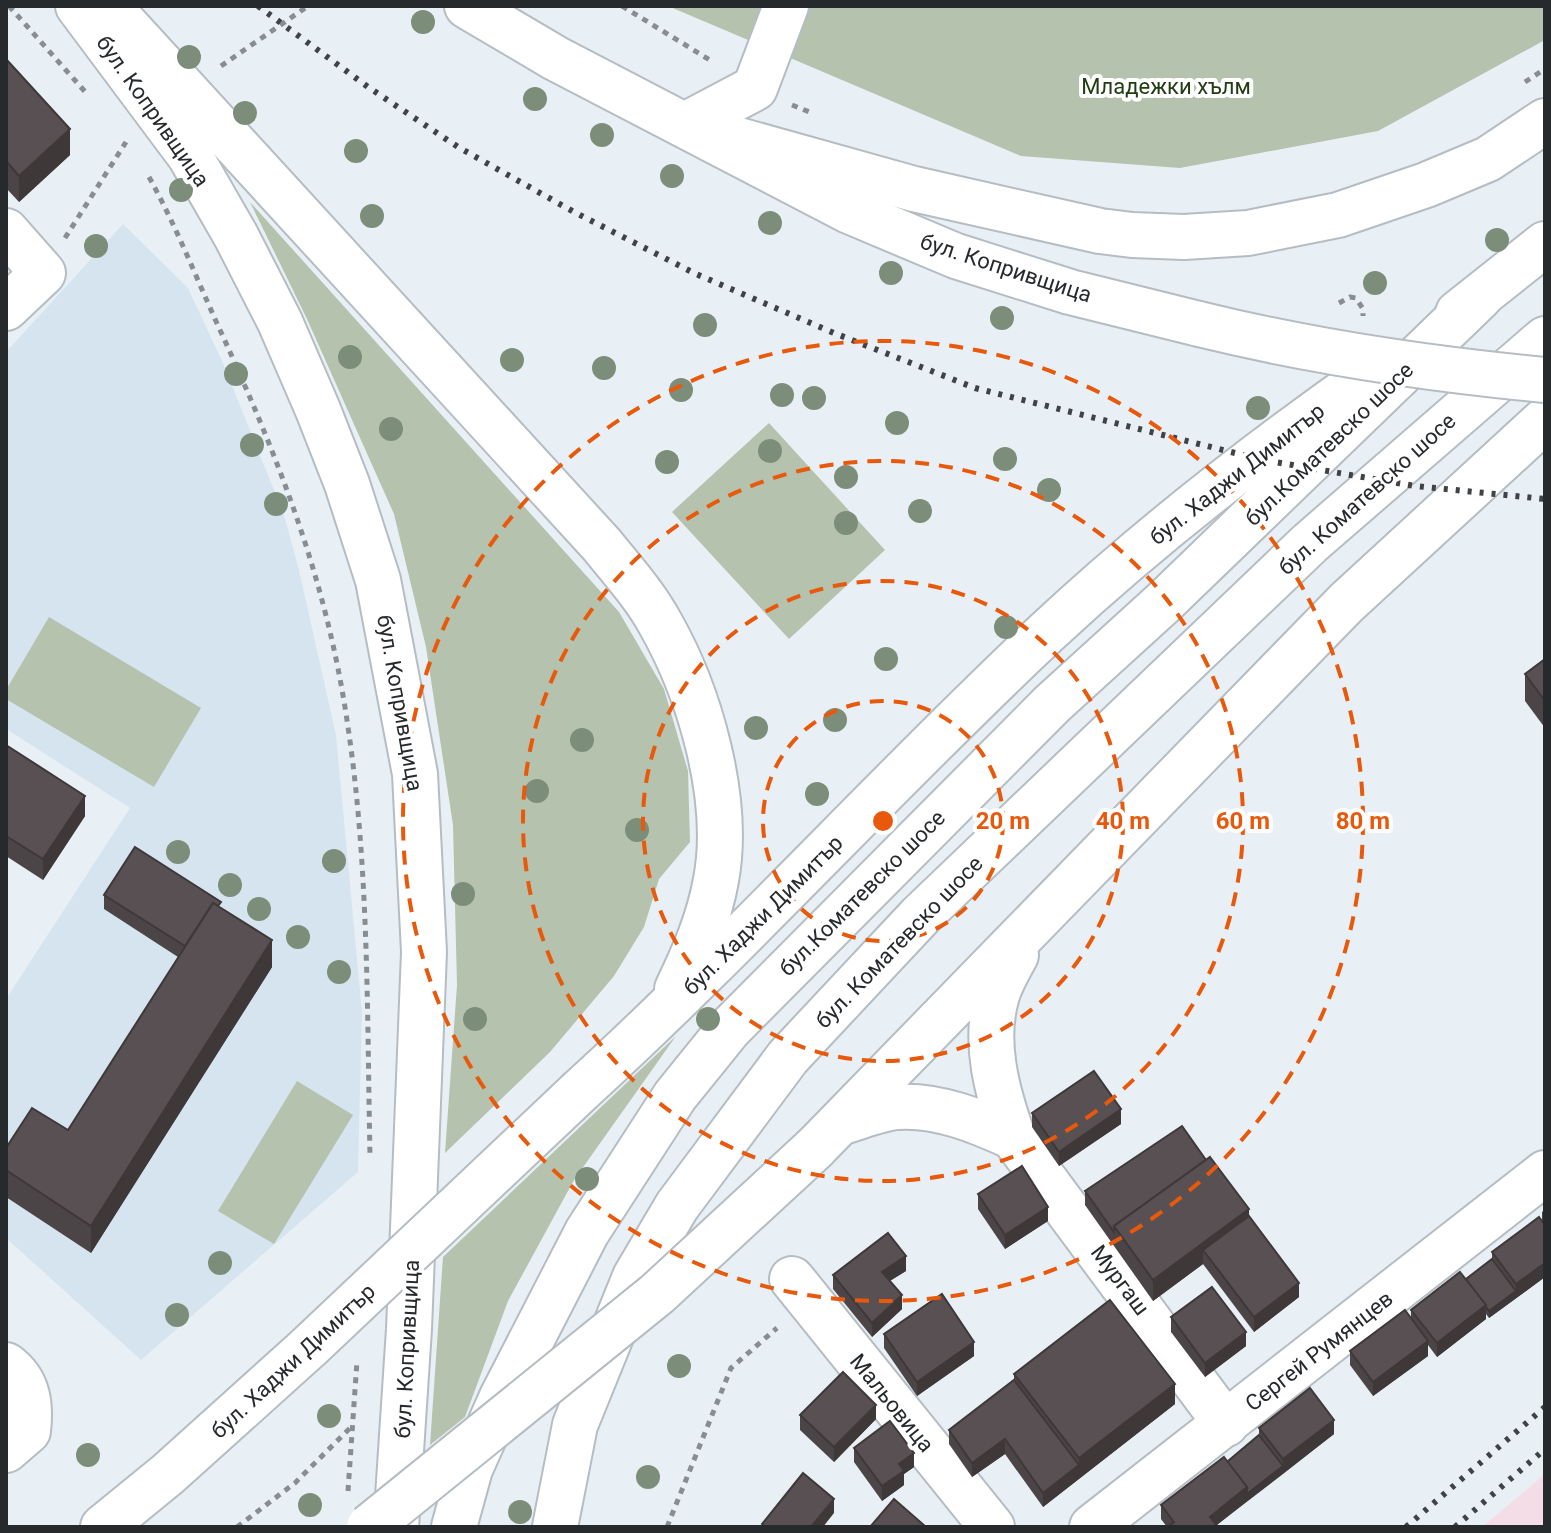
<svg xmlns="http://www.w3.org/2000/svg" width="1551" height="1533" font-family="Roboto,sans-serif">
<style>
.built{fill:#d6e4f0}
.industrial{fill:#f5dde7}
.green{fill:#b4c2ae}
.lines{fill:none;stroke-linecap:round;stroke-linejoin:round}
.minor-casing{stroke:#b5bdc3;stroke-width:48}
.major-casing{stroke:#b5bdc3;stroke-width:48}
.path{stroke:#888d92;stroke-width:5;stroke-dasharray:6 6;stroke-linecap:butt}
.minor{stroke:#fff;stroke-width:44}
.major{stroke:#fff;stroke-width:44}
.rail{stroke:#3f4346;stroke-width:6;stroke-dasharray:4 8;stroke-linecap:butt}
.major-bridge-casing{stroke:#b5bdc3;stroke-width:48;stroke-linecap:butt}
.major-bridge{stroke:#fff;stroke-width:44}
.tree{fill:#7c8e79}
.wall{fill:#4c4547}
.shaded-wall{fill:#3e3839}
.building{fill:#585052;stroke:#3e3839;stroke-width:2}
.ring{fill:none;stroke:#e8590c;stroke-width:4;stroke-dasharray:14 10}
.labels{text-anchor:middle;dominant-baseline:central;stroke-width:8;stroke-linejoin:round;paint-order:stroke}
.park-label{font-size:22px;fill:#233d13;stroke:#fff}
.street-label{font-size:22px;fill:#272a2d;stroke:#fff}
.centre{fill:#e8590c;stroke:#fff;stroke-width:4}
.ring-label{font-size:24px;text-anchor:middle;font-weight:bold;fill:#e8590c;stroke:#fff;stroke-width:8;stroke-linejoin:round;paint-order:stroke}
</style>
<rect width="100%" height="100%" fill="#e8f0f6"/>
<polygon class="built" points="123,224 188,288 223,363 284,515 299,570 336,735 362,1012 358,1172 141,1360 6,1238 6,999 130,808 6,729 6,352"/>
<polygon class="industrial" points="1545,1474 1545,1527 1482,1527"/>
<g class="green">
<polygon points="668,6 1545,6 1545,40 1378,131 1180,168 1021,156"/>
<polygon points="250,202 619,612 664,689 688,771 690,842 659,879 644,927 614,976 550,1052 445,1153 457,985 453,825 426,647 394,514 307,319"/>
<polygon points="769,423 885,550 789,639 672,512"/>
<polygon points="49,617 201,708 154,787 6,699 6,690"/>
<polygon points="676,1036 574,1180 508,1301 465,1417 430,1445 443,1257"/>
<polygon points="297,1081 353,1115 274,1244 218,1211"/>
</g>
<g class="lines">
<g class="minor-casing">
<g id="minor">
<polyline points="685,125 755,88 786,6"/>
<polyline points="6,231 43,273 6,308"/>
<polyline points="1013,1137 1226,1424"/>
<polyline points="792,1279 992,1527"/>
<path d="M6 1365C29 1382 31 1405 28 1431L6 1450"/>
<polyline points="1092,1527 1545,1173"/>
</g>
</g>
<g class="major-casing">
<g id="major">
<polyline points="78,6 190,156 236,236 280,322 318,410 347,484 378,580 415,774 424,952 409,1329 396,1527"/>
<polyline points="467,6 555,58 849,211 956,256 1070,292 1199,324"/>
<path d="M111 9 602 545C622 570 644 594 660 623 700 693 731 800 716 880 709 919 694 954 677 989"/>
<polyline points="685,125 914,189 1100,231 1132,235 1184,237 1248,233 1338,215 1426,185 1488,159 1545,121"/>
<polyline points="1458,313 1545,244"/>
<path d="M581 1090C742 943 888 781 1047 632 1150 536 1262 449 1378 368"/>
<path d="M842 1122C860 1117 879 1109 897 1107 937 1104 978 1121 1013 1137"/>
<path d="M1013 1137C997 1092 983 1042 997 995 1001 981 1009 968 1016 955"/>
<polyline points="815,1148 1346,603 1545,420"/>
<polyline points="103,1527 168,1474 309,1347"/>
<polyline points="454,1527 470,1469 502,1397 587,1232 675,1096 730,1028 1052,704 1163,603 1480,297"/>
<polyline points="555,1527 575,1425 635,1277 677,1206 788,1057 920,916 1310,543 1545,339"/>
</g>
</g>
<g class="path">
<polyline points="9,6 88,95"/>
<polyline points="622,6 713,62"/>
<polyline points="221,66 308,6"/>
<polyline points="1525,82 1545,69"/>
<polyline points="792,105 812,113"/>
<path d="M149 177C174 222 194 272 215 319 277 454 327 579 348 727 369 869 367 1013 370 1156"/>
<polyline points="65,238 126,142"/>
<polyline points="1339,303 1350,297 1356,298 1363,309 1363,316"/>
<polyline points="348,1491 357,1361"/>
<polyline points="237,1527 295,1483 353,1425"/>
<polyline points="667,1527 731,1368 777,1328"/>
</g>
<use href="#minor" class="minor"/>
<use href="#major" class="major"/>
<g class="rail">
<polyline points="258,6 368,87 458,147 574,212 696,274 834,333 975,388 1263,460 1415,486 1545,499"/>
<polyline points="1406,1527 1545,1407"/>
<polyline points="1455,1527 1545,1449"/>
</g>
<g class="major-bridge-casing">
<g id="major-bridge">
<path d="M1199 324C1313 352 1429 369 1545 380"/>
<polyline points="309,1347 581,1090"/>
<polyline points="369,1527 657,1294 815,1148"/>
</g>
</g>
<use href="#major-bridge" class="major-bridge"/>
</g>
<g class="tree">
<circle cx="423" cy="22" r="12"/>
<circle cx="189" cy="57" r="12"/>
<circle cx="535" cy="99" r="12"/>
<circle cx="245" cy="113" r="12"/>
<circle cx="602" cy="135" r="12"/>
<circle cx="356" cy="151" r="12"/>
<circle cx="672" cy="176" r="12"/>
<circle cx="181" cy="190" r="12"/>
<circle cx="372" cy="216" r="12"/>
<circle cx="770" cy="223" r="12"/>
<circle cx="1497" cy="240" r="12"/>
<circle cx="96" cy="246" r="12"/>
<circle cx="891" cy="273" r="12"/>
<circle cx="1375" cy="283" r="12"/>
<circle cx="1002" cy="318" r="12"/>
<circle cx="705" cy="325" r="12"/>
<circle cx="350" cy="357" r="12"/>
<circle cx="512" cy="360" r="12"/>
<circle cx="604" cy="368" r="12"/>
<circle cx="236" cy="374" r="12"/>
<circle cx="681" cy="390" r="12"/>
<circle cx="782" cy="395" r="12"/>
<circle cx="814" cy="398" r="12"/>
<circle cx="1258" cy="408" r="12"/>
<circle cx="897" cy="423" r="12"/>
<circle cx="391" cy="429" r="12"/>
<circle cx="252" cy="445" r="12"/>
<circle cx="770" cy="451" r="12"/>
<circle cx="1005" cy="459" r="12"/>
<circle cx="667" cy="462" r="12"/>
<circle cx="846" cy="477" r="12"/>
<circle cx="1049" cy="490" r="12"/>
<circle cx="276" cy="504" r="12"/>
<circle cx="920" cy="511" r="12"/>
<circle cx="846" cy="523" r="12"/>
<circle cx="1006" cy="627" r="12"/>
<circle cx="886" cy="659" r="12"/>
<circle cx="835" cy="720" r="12"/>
<circle cx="756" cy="728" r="12"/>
<circle cx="582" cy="740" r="12"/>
<circle cx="537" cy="791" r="12"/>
<circle cx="817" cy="794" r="12"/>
<circle cx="637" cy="830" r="12"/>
<circle cx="178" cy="852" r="12"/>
<circle cx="334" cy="861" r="12"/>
<circle cx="230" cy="885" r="12"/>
<circle cx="463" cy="894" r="12"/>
<circle cx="259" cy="909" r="12"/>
<circle cx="298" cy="937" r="12"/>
<circle cx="339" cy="972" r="12"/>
<circle cx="475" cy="1019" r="12"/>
<circle cx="708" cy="1019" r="12"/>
<circle cx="587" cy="1179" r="12"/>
<circle cx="220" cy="1263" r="12"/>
<circle cx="177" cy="1315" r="12"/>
<circle cx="679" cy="1366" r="12"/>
<circle cx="329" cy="1416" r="12"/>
<circle cx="88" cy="1455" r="12"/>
<circle cx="648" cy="1477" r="12"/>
<circle cx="310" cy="1505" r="12"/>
<circle cx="520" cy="1512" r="12"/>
</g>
<g class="wall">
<polygon points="6,59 70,155 19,202 6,188"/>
<polygon points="1545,659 1545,728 1525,701 1525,674"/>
<polygon points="6,745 85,816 43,880 6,856"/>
<polygon points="104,895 221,908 272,967 91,1253 6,1197 6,1148 68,1130 178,957 104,909"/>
<polygon points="1032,1113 1121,1124 1059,1166 1032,1127"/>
<polygon points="1085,1191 1249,1216 1299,1297 1254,1332 1203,1264 1153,1301 1085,1205"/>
<polygon points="978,1194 1048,1221 1005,1249 978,1209"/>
<polygon points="1545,1209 1545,1277 1489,1318 1486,1314 1486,1319 1437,1357 1428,1345 1428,1356 1373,1396 1350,1365 1350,1351 1411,1319 1411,1310 1466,1279 1492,1259 1492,1252 1542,1221 1542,1212"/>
<polygon points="906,1271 889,1281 902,1309 872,1337 833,1289 833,1275"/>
<polygon points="1171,1317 1246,1346 1205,1377 1171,1332"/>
<polygon points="884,1334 974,1356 917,1396 884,1348"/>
<polygon points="1014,1374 1175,1404 1043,1507 1005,1454 972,1477 949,1444 949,1430 1014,1380"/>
<polygon points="800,1415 876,1419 834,1462 800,1430"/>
<polygon points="1259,1428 1334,1434 1247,1501 1217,1525 1218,1527 1167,1527 1161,1519 1161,1505 1227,1462 1259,1435"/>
<polygon points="854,1448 914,1467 904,1474 904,1485 882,1501 854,1462"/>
</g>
<g class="shaded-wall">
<polygon points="70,129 70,155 19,202 19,176"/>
<polygon points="85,796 85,816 43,880 43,859"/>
<polygon points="272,940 272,967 91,1253 91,1226"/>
<polygon points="1121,1109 1121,1124 1059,1166 1059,1152"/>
<polygon points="1048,1207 1048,1221 1005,1249 1005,1235"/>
<polygon points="1249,1209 1249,1230 1203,1250 1203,1264 1153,1301 1153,1280"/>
<polygon points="906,1256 906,1271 882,1286 882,1272"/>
<polygon points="1545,1263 1545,1277 1489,1318 1489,1311 1516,1291 1516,1284"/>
<polygon points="1299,1283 1299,1297 1254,1332 1254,1317"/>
<polygon points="902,1295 902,1309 872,1337 872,1323"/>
<polygon points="1486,1305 1486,1319 1437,1357 1437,1343"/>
<polygon points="1246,1332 1246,1346 1205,1377 1205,1363"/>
<polygon points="1428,1341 1428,1356 1373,1396 1373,1382"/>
<polygon points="974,1342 974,1356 917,1396 917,1382"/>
<polygon points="1175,1384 1175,1404 1043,1507 1043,1493 1079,1465 1079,1458"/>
<polygon points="876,1405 876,1419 834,1462 834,1447"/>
<polygon points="1334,1420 1334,1434 1283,1474 1283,1459"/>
<polygon points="1005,1439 1005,1454 972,1477 972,1463"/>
<polygon points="914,1453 914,1467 904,1474 904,1485 882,1501 882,1486 899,1464"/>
<polygon points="1283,1466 1283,1474 1214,1527 1210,1517 1247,1487"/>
<polygon points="834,1499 834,1513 823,1527 811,1527"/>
</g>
<g class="building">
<polygon points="6,59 70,129 19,176 6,161"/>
<polygon points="1545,659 1545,701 1525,674"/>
<polygon points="6,745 85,796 43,859 6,836"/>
<polygon points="135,847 221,902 218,906 213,903 185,946 104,895"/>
<polygon points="213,903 272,940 91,1226 6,1170 6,1148 32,1108 68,1130"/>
<polygon points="1094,1071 1121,1109 1059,1152 1032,1113"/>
<polygon points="1182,1126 1206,1160 1114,1226 1114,1232 1085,1191"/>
<polygon points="1210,1157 1249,1209 1153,1280 1114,1226"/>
<polygon points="1022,1166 1048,1207 1005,1235 978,1194"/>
<polygon points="1249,1216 1299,1283 1254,1317 1203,1250"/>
<polygon points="1539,1217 1545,1225 1545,1263 1516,1284 1492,1252"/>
<polygon points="888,1233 906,1256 882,1272 902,1295 872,1323 833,1275"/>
<polygon points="1492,1259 1516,1291 1489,1311 1466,1279"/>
<polygon points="1460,1272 1486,1305 1437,1343 1411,1310"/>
<polygon points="1212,1287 1246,1332 1205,1363 1171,1317"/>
<polygon points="942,1294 974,1342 917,1382 884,1334"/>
<polygon points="1110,1300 1175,1384 1079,1458 1014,1374"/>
<polygon points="1405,1310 1428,1341 1373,1382 1350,1351"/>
<polygon points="843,1372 876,1405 834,1447 800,1415"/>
<polygon points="1014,1380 1079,1465 1043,1493 1005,1439 972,1463 949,1430"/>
<polygon points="1310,1388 1334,1420 1283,1459 1259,1428"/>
<polygon points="890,1421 914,1453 899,1464 904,1471 882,1486 854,1448"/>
<polygon points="1259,1435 1283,1466 1247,1494 1247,1487 1227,1462"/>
<polygon points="1224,1457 1247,1487 1210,1517 1218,1527 1168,1527 1174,1522 1161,1505"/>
<polygon points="803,1473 834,1499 811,1527 765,1527 762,1524"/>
<polygon points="894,1499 926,1527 870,1527"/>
</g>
<g class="ring">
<circle cx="883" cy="821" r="120"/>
<circle cx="883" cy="821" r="240"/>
<circle cx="883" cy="821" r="360"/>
<circle cx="883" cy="821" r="480"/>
</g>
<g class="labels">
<g class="park-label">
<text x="1166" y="86">Младежки хълм</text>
</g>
<g class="street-label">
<text transform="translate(153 111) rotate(55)">бул. Копривщица</text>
<text transform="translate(1006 268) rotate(18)">бул. Копривщица</text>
<text transform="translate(1329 444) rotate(-44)">бул.Коматевско шосе</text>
<text transform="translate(1237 474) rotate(-38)">бул. Хаджи Димитър</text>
<text transform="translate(1367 494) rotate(-42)">бул. Коматевско шосе</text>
<text transform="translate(400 703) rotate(80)">бул. Копривщица</text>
<text transform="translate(862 893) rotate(-45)">бул.Коматевско шосе</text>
<text transform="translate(763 915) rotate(-45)">бул. Хаджи Димитър</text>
<text transform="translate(899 942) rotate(-46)">бул. Коматевско шосе</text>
<text transform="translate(1120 1280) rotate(53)">Мургаш</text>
<text transform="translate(407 1349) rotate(-87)">бул. Копривщица</text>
<text transform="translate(1319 1351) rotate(-38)">Сергей Румянцев</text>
<text transform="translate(293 1361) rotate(-43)">бул. Хаджи Димитър</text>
<text transform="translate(892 1403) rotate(51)">Мальовица</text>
</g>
</g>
<circle cx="883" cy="821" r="12" class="centre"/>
<g class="ring-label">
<text x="1003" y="829">20 m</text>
<text x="1123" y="829">40 m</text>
<text x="1243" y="829">60 m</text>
<text x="1363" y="829">80 m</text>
</g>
<rect width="1551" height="1533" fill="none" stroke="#272a2d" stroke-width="16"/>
</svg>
